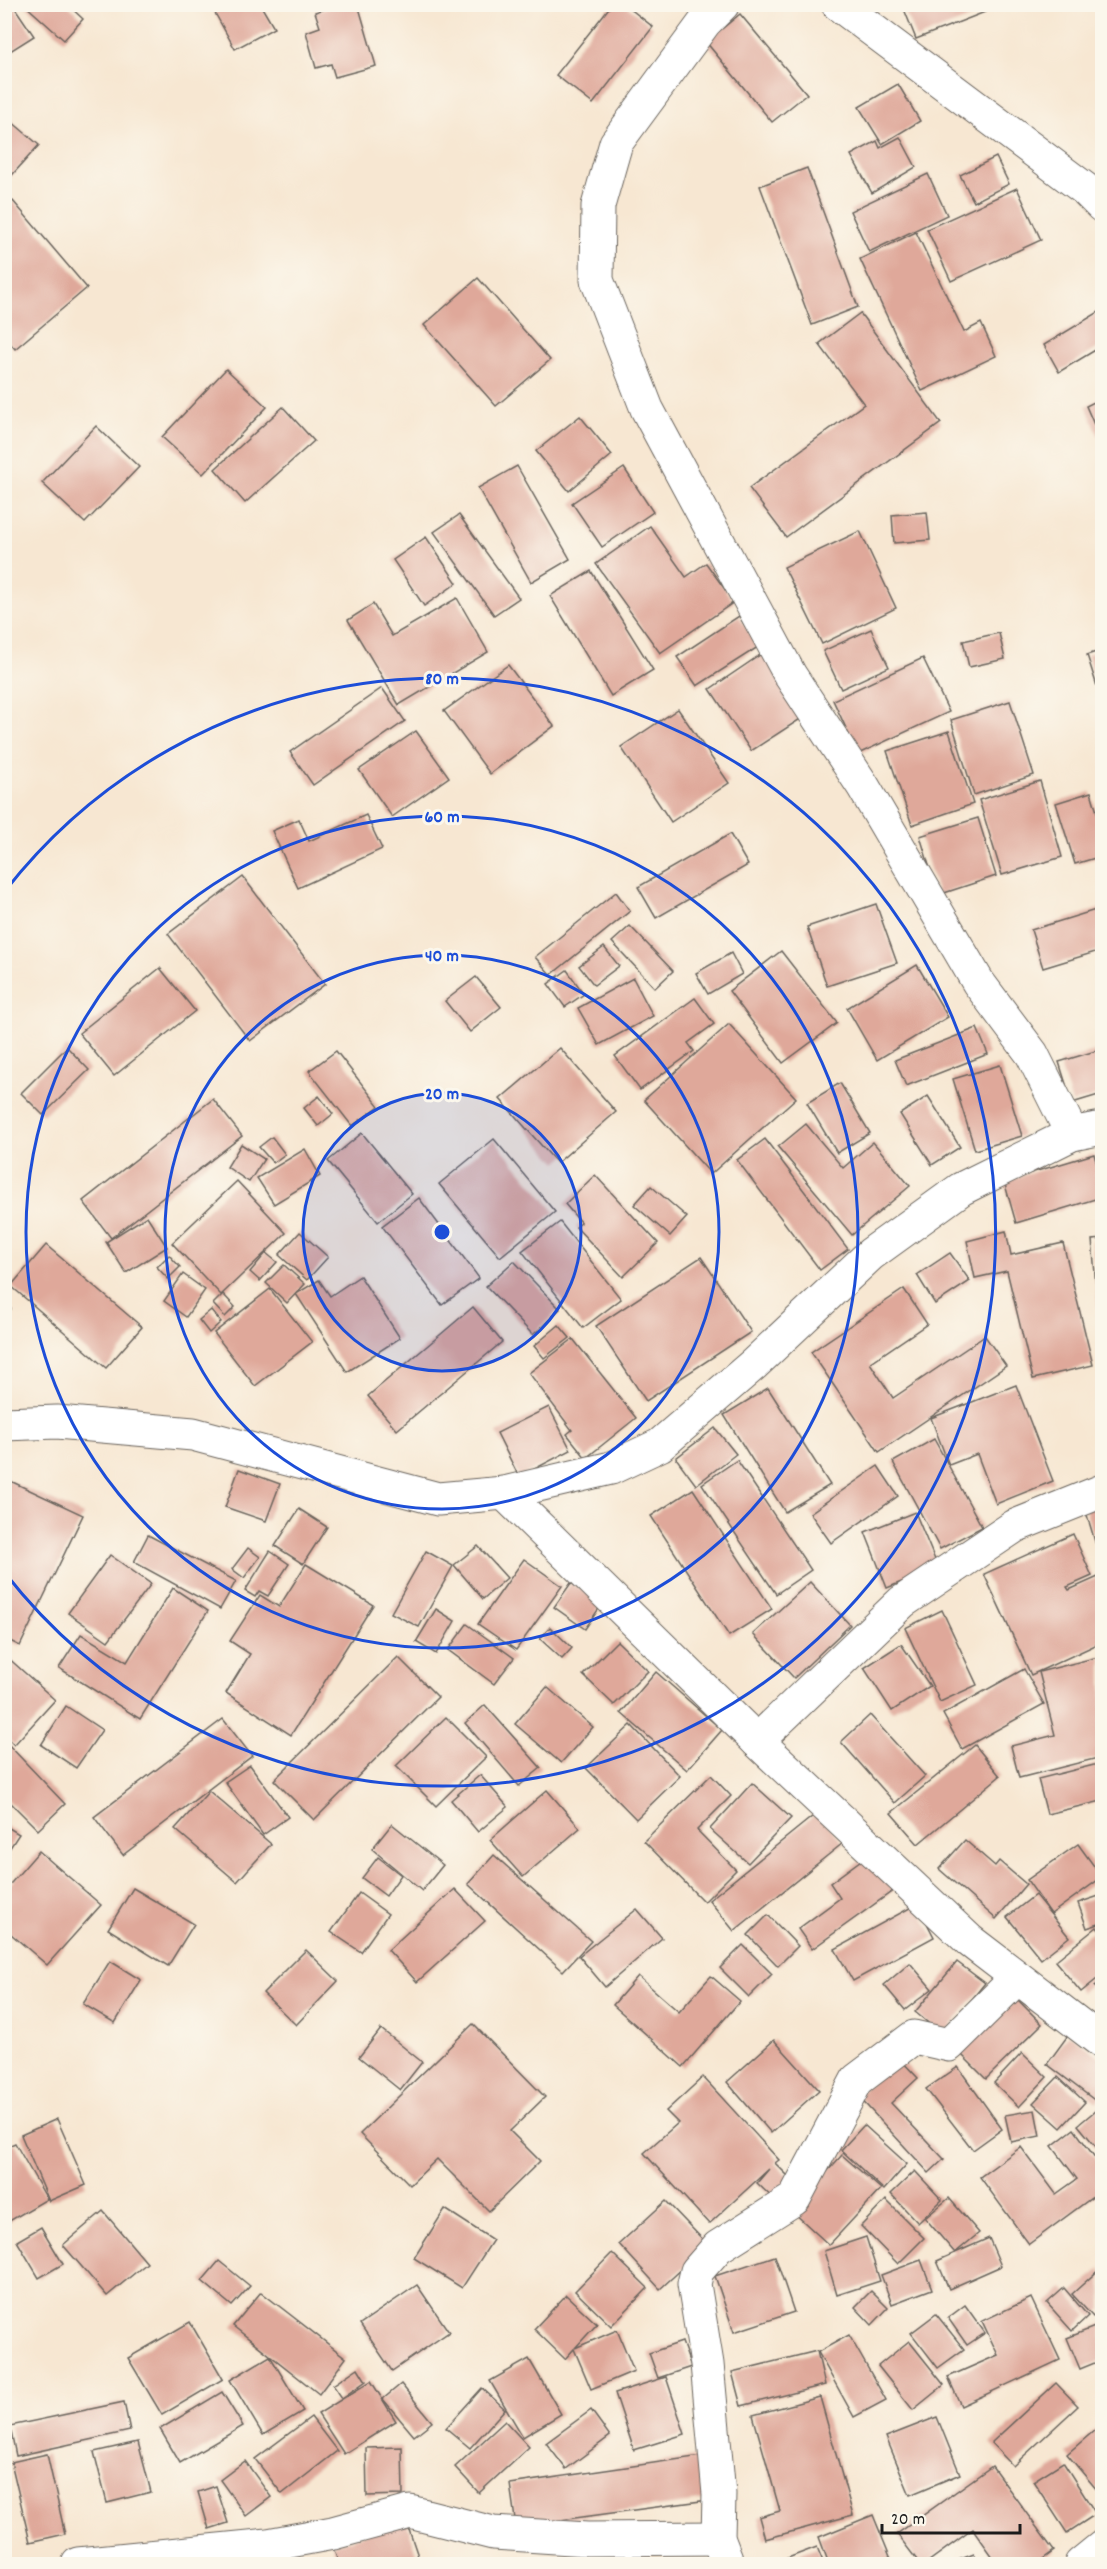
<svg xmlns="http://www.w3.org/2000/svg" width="1107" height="2569" font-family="Dekko,sans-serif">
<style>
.building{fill:#dfa89a}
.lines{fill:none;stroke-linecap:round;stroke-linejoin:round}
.minor-casing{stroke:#69635c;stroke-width:35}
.minor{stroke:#fff;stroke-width:33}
.ring{fill:none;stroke:#1d4ed8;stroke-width:3}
.centre{fill:#1d4ed8;stroke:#fbf7ec;stroke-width:3}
.ring-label{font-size:18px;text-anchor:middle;font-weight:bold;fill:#1d4ed8;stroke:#fbf7ec;stroke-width:6;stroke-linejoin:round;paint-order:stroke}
</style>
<rect width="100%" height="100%" fill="#fbf7ec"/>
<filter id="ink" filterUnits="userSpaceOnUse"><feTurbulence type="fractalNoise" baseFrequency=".0167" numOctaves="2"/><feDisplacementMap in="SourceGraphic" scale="12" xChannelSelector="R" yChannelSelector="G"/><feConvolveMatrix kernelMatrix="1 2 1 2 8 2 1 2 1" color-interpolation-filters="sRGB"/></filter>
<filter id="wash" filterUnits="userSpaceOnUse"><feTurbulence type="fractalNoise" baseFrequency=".008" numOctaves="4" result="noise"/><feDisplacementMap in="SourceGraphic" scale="24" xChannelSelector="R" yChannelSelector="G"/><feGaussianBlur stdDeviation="1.35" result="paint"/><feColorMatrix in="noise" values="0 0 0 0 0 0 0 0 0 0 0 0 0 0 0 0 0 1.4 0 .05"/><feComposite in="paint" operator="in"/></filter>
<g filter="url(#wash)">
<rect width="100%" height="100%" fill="#f7e7d2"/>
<g id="blocks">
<g class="building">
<polygon points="24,4 67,4 83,19 64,40"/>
<polygon points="210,4 260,4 274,28 235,49"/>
<polygon points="341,4 358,4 376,66 335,77 331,64 316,68 306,32 320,27 315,12"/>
<polygon points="612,4 624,4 653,27 593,104 556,75"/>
<polygon points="902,4 1003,4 1003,5 916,39"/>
<polygon points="13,5 34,36 4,55 4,10"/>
<polygon points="740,14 807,94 772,122 706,42"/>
<polygon points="898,84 920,121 882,144 859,107"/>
<polygon points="4,115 39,145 4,184"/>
<polygon points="900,137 916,167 872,193 851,155 877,141 880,148"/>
<polygon points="996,157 1009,184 974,202 960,175"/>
<polygon points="807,168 858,307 812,325 760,186"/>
<polygon points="928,174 947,215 869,252 850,211"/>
<polygon points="1017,188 1041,240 951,281 927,229"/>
<polygon points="13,201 87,288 15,349 4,336 4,208"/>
<polygon points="916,232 964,332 981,323 996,356 922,391 860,259"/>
<polygon points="478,278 550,360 496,406 424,325"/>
<polygon points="1102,310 1102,346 1059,372 1044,345"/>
<polygon points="860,313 941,423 786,537 749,488 864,404 819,344"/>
<polygon points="226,369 267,407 203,474 162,437"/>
<polygon points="1102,398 1102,443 1086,406"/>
<polygon points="283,407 314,441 245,503 215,469"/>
<polygon points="580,416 612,455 569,491 536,451"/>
<polygon points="96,426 139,467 85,523 42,483"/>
<polygon points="517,466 570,559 531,582 478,488"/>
<polygon points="624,468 653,512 602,547 572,503"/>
<polygon points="927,512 930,540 894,543 892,515"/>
<polygon points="459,515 519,598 494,615 434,532"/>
<polygon points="650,526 686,577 706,563 734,602 660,653 596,564"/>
<polygon points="860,531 896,608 822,644 784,567"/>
<polygon points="426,537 457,583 424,606 393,560"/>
<polygon points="591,571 653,670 611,696 550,596"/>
<polygon points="457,598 488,652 399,705 348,620 373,604 392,636"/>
<polygon points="739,616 758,647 697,686 677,657"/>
<polygon points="871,629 889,667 841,689 823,651"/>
<polygon points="999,633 1005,659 969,667 963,641"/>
<polygon points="1102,650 1102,702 1087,655"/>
<polygon points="763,653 805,716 751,751 710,689"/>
<polygon points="923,658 949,712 858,754 833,700"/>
<polygon points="508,665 554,726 490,774 444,711"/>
<polygon points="382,688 405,721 313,785 290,752"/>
<polygon points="1010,701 1034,775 974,795 951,720"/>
<polygon points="678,709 729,783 671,822 621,747"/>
<polygon points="416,731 449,777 392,817 359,770"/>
<polygon points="949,731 973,804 912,825 887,751"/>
<polygon points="1040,781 1062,857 1002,875 979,800"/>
<polygon points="1091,792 1102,829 1102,856 1075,864 1056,803"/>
<polygon points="366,815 382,849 298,888 272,831 299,819 309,841"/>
<polygon points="978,818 996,876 938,895 920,836"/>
<polygon points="730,834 748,865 656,918 638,887"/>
<polygon points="243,877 325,984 250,1041 168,934"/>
<polygon points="616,892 630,911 551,975 535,957"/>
<polygon points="876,904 897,963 827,986 807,927"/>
<polygon points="1102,908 1102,950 1043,968 1031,930"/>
<polygon points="630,926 673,971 655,988 612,942"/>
<polygon points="604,947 619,966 594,985 579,966"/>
<polygon points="781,951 837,1023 783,1063 729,991"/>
<polygon points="731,953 742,974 708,994 696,973"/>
<polygon points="917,965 948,1017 877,1060 847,1008"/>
<polygon points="160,968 195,1011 114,1076 79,1033"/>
<polygon points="567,970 584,994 565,1007 548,984"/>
<polygon points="476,977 501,1007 470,1032 445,1001"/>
<polygon points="633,978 653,1016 599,1045 578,1008"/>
<polygon points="695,998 714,1024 688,1043 694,1051 640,1090 615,1056"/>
<polygon points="729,1024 796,1098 711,1174 644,1100"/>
<polygon points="977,1028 988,1054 906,1086 895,1060"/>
<polygon points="67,1047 89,1070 43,1115 21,1093"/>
<polygon points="560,1048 616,1112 557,1163 500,1099"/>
<polygon points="1102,1049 1102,1094 1072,1103 1059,1062"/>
<polygon points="336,1051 379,1106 352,1126 309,1071"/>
<polygon points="1000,1065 1022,1136 975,1150 953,1079"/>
<polygon points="840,1083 870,1133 837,1153 807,1103"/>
<polygon points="319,1096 333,1114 318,1126 304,1108"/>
<polygon points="928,1096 960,1147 932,1165 900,1114"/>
<polygon points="213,1099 242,1136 111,1238 83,1201"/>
<polygon points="806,1124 843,1168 873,1142 910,1186 852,1235 778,1147"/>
<polygon points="362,1133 412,1194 378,1222 328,1161"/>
<polygon points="272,1137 285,1154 273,1163 259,1147"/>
<polygon points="494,1139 555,1212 500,1257 439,1184"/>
<polygon points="765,1139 848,1249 820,1270 737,1160"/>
<polygon points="241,1144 264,1159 249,1182 227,1167"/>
<polygon points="305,1149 320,1176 274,1204 257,1178"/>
<polygon points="1094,1154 1102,1182 1102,1197 1016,1223 1004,1181"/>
<polygon points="595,1175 658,1243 623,1277 576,1227 581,1223 565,1204"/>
<polygon points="237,1181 286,1233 221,1295 172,1243"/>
<polygon points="651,1186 687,1217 670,1236 634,1205"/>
<polygon points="419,1198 479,1278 442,1305 382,1226"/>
<polygon points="147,1216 167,1247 126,1273 106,1242"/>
<polygon points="560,1222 621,1299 583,1328 522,1251"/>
<polygon points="1006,1231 1011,1255 1063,1243 1093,1365 1033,1379 1007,1271 975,1278 967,1241"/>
<polygon points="300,1232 328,1257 307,1280 279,1255"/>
<polygon points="1102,1239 1102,1308 1098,1308 1092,1240"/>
<polygon points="46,1245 142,1327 106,1368 11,1286"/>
<polygon points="266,1253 277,1262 260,1281 250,1272"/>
<polygon points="950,1253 970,1281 935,1304 917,1275"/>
<polygon points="169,1255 180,1267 168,1279 157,1267"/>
<polygon points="701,1257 751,1332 646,1401 596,1326"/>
<polygon points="514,1261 560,1309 533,1335 486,1286"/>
<polygon points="284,1265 305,1284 287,1303 266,1283"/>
<polygon points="183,1274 205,1290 186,1317 164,1301"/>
<polygon points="360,1276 400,1338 347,1372 296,1294 319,1280 330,1296"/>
<polygon points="270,1289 312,1342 255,1386 214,1333"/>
<polygon points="904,1289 927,1324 870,1363 893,1398 985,1336 1006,1366 879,1452 811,1352"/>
<polygon points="223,1294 235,1307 225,1317 213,1304"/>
<polygon points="4,1299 11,1309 4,1314"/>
<polygon points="473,1307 502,1342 397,1430 368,1396"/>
<polygon points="211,1310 221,1322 209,1333 199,1320"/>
<polygon points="559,1325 570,1338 544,1358 534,1346"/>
<polygon points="573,1339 636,1418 586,1458 567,1434 572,1430 529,1373"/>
<polygon points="1016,1385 1053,1481 996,1504 977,1454 949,1465 931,1418"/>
<polygon points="768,1388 830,1485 785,1512 724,1415"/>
<polygon points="549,1407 571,1450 519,1477 497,1433"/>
<polygon points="715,1428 736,1454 696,1485 676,1458"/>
<polygon points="934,1439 982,1527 940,1549 893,1462"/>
<polygon points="737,1460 811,1570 776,1594 702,1484"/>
<polygon points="878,1466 898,1496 831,1543 810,1513"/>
<polygon points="239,1469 280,1484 266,1521 225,1507"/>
<polygon points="4,1478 83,1515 20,1646 4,1638"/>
<polygon points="693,1489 772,1609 729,1636 651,1516"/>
<polygon points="1102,1500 1102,1565 1084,1505"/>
<polygon points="299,1509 327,1527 303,1564 275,1546"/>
<polygon points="915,1512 938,1567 887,1588 865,1532"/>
<polygon points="1073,1534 1092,1576 1067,1587 1069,1590 1098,1577 1102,1586 1102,1642 1031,1675 984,1574"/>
<polygon points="148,1535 236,1581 220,1609 134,1562"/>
<polygon points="478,1546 507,1578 483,1599 454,1565"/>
<polygon points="248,1548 260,1557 244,1578 232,1569"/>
<polygon points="270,1551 289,1564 268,1596 259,1591 255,1597 245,1591"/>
<polygon points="426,1551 453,1566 419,1627 391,1613"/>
<polygon points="110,1555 151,1584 108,1641 68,1613"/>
<polygon points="524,1559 562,1586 516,1650 478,1624"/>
<polygon points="306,1564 373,1605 291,1735 226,1693 250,1654 230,1641 260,1595 279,1607"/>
<polygon points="810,1582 850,1625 794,1678 753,1634"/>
<polygon points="571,1583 602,1604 585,1629 554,1607"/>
<polygon points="173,1588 208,1611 140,1719 59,1668 81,1634 127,1662"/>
<polygon points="436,1609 455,1621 436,1654 416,1642"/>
<polygon points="942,1610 977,1685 940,1702 905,1628"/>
<polygon points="467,1624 514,1658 494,1684 448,1650"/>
<polygon points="550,1627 572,1648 562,1659 540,1639"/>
<polygon points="617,1641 648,1671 614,1705 583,1675"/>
<polygon points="901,1644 930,1686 892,1711 864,1668"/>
<polygon points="5,1655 55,1700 14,1745 5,1736"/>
<polygon points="1102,1656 1102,1757 1019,1778 1011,1746 1055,1735 1039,1672"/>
<polygon points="398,1657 438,1697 314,1820 274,1780"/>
<polygon points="1024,1669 1044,1704 962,1749 943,1714"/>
<polygon points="656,1672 722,1730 687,1770 621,1713"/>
<polygon points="547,1687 593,1727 561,1763 515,1724"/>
<polygon points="485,1705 541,1768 519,1786 465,1723"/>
<polygon points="66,1706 102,1730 76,1768 41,1745"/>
<polygon points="870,1715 925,1776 895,1803 841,1742"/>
<polygon points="446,1717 486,1757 436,1806 396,1766"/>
<polygon points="223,1719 252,1756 123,1855 94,1817"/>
<polygon points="631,1725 680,1776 636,1819 586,1768"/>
<polygon points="4,1740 65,1804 38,1830 4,1796"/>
<polygon points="975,1745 1000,1776 918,1844 891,1813"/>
<polygon points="1102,1763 1102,1801 1047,1814 1038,1779"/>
<polygon points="250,1765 288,1817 263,1835 225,1782"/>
<polygon points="480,1775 508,1807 478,1832 451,1800"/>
<polygon points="711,1775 731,1796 697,1830 736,1870 704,1902 644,1841"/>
<polygon points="752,1783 791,1818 748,1863 710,1829"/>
<polygon points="547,1790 580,1828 523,1877 490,1840"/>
<polygon points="209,1791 271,1844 237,1882 175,1829"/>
<polygon points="818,1812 843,1843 734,1931 709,1900"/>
<polygon points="392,1824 443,1865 422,1891 372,1849"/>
<polygon points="4,1825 19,1834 4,1857"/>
<polygon points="965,1840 995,1866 999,1861 1026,1884 996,1919 939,1869"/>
<polygon points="1078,1844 1102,1877 1051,1914 1027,1880"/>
<polygon points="39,1851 101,1905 47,1965 4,1928 4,1891"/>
<polygon points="494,1855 591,1941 563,1971 468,1884"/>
<polygon points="868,1855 894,1890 812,1949 798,1929 840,1898 830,1883"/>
<polygon points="378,1857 401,1875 386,1896 362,1878"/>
<polygon points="133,1888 194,1924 168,1966 108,1929"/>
<polygon points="455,1889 485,1921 417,1982 388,1950"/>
<polygon points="359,1893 388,1914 361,1952 331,1932"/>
<polygon points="1035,1895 1069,1937 1041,1959 1007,1917"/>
<polygon points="1102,1895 1102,1923 1087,1928 1078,1903"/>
<polygon points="917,1904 934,1937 853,1981 835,1949"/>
<polygon points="637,1909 662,1938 605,1987 579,1956"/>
<polygon points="768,1915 798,1946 778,1966 748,1935"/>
<polygon points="1097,1927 1102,1934 1102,1975 1081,1992 1055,1961"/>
<polygon points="743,1945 772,1974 749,1997 720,1968"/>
<polygon points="306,1950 338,1981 296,2025 263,1993"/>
<polygon points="110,1961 141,1980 115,2023 83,2004"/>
<polygon points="957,1962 985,1983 943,2035 915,2012"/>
<polygon points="910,1963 932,1989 905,2010 884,1985"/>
<polygon points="638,1976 679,2012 711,1976 740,2001 683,2067 613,2005"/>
<polygon points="1102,1981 1102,1997 1095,1986"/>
<polygon points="1017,1999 1042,2024 986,2079 960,2053"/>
<polygon points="473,2024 545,2097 510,2131 540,2161 489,2211 437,2159 410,2185 360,2134"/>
<polygon points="381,2029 422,2062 400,2090 359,2057"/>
<polygon points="1069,2034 1102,2058 1102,2095 1097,2102 1047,2064"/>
<polygon points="774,2040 819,2090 771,2133 727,2082"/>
<polygon points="1022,2053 1047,2077 1019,2107 994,2083"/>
<polygon points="898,2057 918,2078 891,2103 944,2159 929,2173 857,2095"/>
<polygon points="958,2067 1002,2129 973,2150 926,2089"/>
<polygon points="703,2077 779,2160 775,2163 798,2186 780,2205 757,2183 769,2169 709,2224 644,2153 678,2123 666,2111"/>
<polygon points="1058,2077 1085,2102 1061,2128 1033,2103"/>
<polygon points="1102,2105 1102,2154 1078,2125"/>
<polygon points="1035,2110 1040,2136 1011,2142 1005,2115"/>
<polygon points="57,2119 86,2185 49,2201 21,2135"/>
<polygon points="864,2125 907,2164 884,2190 841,2150"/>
<polygon points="1074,2129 1102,2167 1102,2190 1029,2244 980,2177 1021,2147 1056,2194 1077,2179 1052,2146"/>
<polygon points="15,2143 47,2199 6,2223 4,2148"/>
<polygon points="842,2155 881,2189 829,2245 792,2211"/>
<polygon points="915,2171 942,2200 918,2223 891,2194"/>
<polygon points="949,2198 979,2233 955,2253 925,2218"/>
<polygon points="886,2200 924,2238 898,2264 861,2226"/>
<polygon points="666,2201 708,2245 660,2289 619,2244"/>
<polygon points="445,2209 493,2240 462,2288 414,2258"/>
<polygon points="103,2211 147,2263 107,2296 63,2245"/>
<polygon points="41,2227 63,2264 39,2278 17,2241"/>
<polygon points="866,2237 880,2281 837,2295 824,2251"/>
<polygon points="989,2238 1001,2266 949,2289 937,2261"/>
<polygon points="612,2253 648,2288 611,2326 575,2291"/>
<polygon points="775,2256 794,2312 734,2332 715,2276"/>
<polygon points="921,2260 932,2289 892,2304 881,2275"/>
<polygon points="219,2261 250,2286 232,2306 202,2281"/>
<polygon points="1101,2268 1102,2309 1093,2317 1072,2294"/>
<polygon points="417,2285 449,2332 392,2371 360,2324"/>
<polygon points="1064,2288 1088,2316 1072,2331 1047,2303"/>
<polygon points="871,2291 888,2308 872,2325 855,2307"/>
<polygon points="261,2292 346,2358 319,2394 233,2326"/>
<polygon points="566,2295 597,2324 575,2348 617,2330 634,2371 591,2389 574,2349 565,2359 534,2329"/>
<polygon points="1031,2298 1060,2360 961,2406 948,2377 998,2355 982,2321"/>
<polygon points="965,2305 985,2333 967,2345 948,2318"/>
<polygon points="936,2314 964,2349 938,2368 911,2333"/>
<polygon points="190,2322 223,2379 162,2415 128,2358"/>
<polygon points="1102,2324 1102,2360 1080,2369 1067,2338"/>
<polygon points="849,2335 886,2400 854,2417 818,2352"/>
<polygon points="909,2341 944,2385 913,2410 878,2366"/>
<polygon points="682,2342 691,2367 658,2378 649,2353"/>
<polygon points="817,2351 825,2385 741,2406 732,2372"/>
<polygon points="270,2356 303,2411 263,2435 230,2380"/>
<polygon points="529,2359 561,2414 523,2437 490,2381"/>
<polygon points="358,2368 366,2381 342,2398 333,2385"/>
<polygon points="666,2377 685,2434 634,2450 615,2393"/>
<polygon points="371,2381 396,2421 344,2454 318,2414"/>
<polygon points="1056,2383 1078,2406 1013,2466 991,2443"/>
<polygon points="401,2384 432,2422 414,2436 383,2399"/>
<polygon points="482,2388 505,2409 470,2448 446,2428"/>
<polygon points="222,2392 243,2426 180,2463 160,2429"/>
<polygon points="820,2397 853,2515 765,2539 759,2517 780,2511 753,2415"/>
<polygon points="124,2402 130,2431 16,2456 10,2426"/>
<polygon points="591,2410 610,2436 566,2469 546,2443"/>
<polygon points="311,2417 337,2451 282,2494 255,2459"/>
<polygon points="937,2417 960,2474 910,2495 886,2437"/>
<polygon points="505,2421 529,2447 479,2493 455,2467"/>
<polygon points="1102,2424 1102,2496 1067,2454"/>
<polygon points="138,2442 151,2492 107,2503 94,2452"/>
<polygon points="402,2447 403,2495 367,2496 366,2448"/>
<polygon points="47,2454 65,2534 30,2542 11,2462"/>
<polygon points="701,2456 708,2500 516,2526 510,2484"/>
<polygon points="245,2461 271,2497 246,2516 220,2480"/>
<polygon points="1063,2462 1096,2514 1067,2533 1033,2481"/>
<polygon points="992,2466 1054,2551 1036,2564 998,2564 973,2529 925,2564 920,2564 897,2534"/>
<polygon points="216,2486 228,2523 209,2529 198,2492"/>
<polygon points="873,2515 893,2564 829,2564 819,2537"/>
<polygon points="406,2521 420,2562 413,2564 339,2564 332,2545"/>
<polygon points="817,2547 824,2564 772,2564"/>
<polygon points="974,2554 979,2564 948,2564"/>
</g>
</g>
</g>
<g filter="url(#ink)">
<use href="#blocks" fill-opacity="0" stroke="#69635c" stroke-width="1.5"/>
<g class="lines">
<g class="minor-casing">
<g id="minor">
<polyline points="723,4 705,22 616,143 598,206 597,280 647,409 790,675 863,786 978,982 1032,1054 1072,1134"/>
<polyline points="838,4 1085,189 1102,206"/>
<polyline points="4,1424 57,1422 193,1434 438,1499 504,1493 611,1468 660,1445 754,1364 871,1254 961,1189 1072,1134 1102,1128"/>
<polyline points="504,1493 757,1741 970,1941 1102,2042"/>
<polyline points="757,1741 902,1602 1015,1526 1102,1491"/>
<polyline points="78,2564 268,2545 333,2533 410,2512 493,2533 587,2539 718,2538"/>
<polyline points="728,2564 718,2538 719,2494 707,2364 694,2284 697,2271 718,2247 794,2199 857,2080 914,2037 949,2045 1017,1978"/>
<polyline points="1081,2564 1102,2547"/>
</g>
</g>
<use href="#minor" class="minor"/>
</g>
</g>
<circle cx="442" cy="1232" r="139" fill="#1d4ed8" fill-opacity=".12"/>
<g class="ring">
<circle cx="442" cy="1232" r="139"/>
<circle cx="442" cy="1232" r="277"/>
<circle cx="442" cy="1232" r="416"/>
<path d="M5 891A554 554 0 1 1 5 1573"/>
</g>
<circle cx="442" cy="1232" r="9" class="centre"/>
<g class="ring-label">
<text x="442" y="684">80 m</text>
<text x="442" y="822">60 m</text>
<text x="442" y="961">40 m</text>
<text x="442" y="1099">20 m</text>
</g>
<rect width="1107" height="2569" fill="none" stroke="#fbf7ec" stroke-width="24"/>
<path d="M882 2524v9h138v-9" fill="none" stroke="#1c1c1c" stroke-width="3"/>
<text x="891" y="2524" font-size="18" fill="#1c1c1c" stroke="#fbf7ec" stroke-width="4.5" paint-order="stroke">20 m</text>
</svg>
